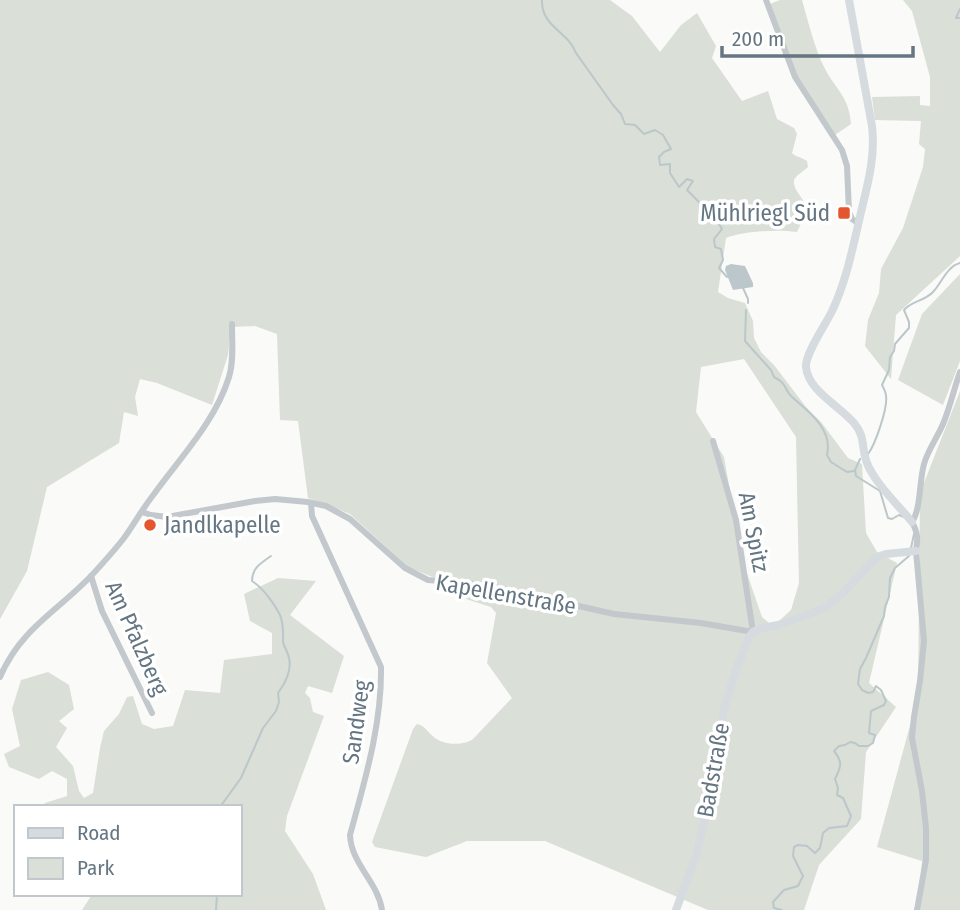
<svg xmlns="http://www.w3.org/2000/svg" width="960" height="910" font-family="'Fira Sans Condensed',sans-serif">
<style>
.green{fill:#dadfd7;fill-rule:evenodd}
.water{fill:#bbc7cb}
.lines{fill:none;stroke-linecap:round;stroke-linejoin:round}
.stream{stroke:#bbc7cb;stroke-width:2}
.street{stroke:#c3c8cc;stroke-width:6}
.secondary{stroke:#d6dbdf;stroke-width:8}
.poi-dot{fill:#e4572e;stroke:#fff;stroke-width:2.5}
.labels{text-anchor:middle;dominant-baseline:central;stroke-width:7;stroke-linejoin:round;paint-order:stroke}
.poi-label{font-size:23px;fill:#657683;stroke:#fff;text-anchor:end}
.street-label{font-size:23px;fill:#657683;stroke:#fff}
</style>
<rect width="100%" height="100%" fill="#fafaf8"/>
<g class="green">
<path d="M0 0H610L632 16 660 52 681 25 697 13 716 46 712 58 742 101 768 91 777 119 794 128 797 134 792 153C795 157 802 157 807 161L808 167C804 171 796 175 794 180 792 189 805 200 808 209L797 232C777 229 744 231 726 238L718 292 728 298 745 303 753 321 754 338 761 352 774 365 806 407 821 422 848 458 862 464 866 533 877 552 897 563 869 683 896 707 866 752 861 819 819 865 804 910H708L545 841H467L426 857 375 847 372 842 413 729 417 724C426 726 428 733 435 738 444 745 464 746 473 739L512 698 487 663 496 613 491 607 444 592 436 582 435 578 408 567 350 514 323 503 308 498 298 421 280 420 277 334 255 326 231 327 228 355 212 405 157 383 140 379 135 397 138 416 124 412 119 443 47 487 27 571 0 619ZM744 359 796 437 799 583 791 610 779 621 770 624 762 617 742 559 724 457 696 412 701 367Z"/>
<path d="M780 0H802C808 21 815 50 825 69 837 91 849 97 851 124L835 135 797 76 770 4Z"/>
<polygon points="903,0 960,0 960,256 896,315 891,379 865,346 868,320 879,293 881,269 903,228 923,167 925,149 919,144 921,121 875,120 872,97 920,96 920,105 930,106 930,77 912,11"/>
<polygon points="960,274 960,361 943,405 898,380 922,314"/>
<polygon points="960,391 960,910 918,910 922,861 877,847 918,696 920,493"/>
<polygon points="278,578 316,581 290,615 344,656 332,693 308,686 305,693 310,698 313,712 324,716 287,816 285,831 313,874 326,910 82,910 91,896 97,894 240,894 240,807 43,807 45,803 67,796 67,779 52,771 39,779 9,767 4,754 20,746 12,709 21,680 48,672 69,685 74,709 59,721 67,728 56,747 73,766 79,791 84,798 93,793 100,748 104,731 119,714 127,697 133,696 142,724 154,729 173,726 185,690 220,693 224,660 272,654 272,633 250,621 244,594"/>
</g>
<polygon class="water" points="731,264 745,266 753,283 753,287 733,290 725,270 726,266"/>
<g class="lines">
<g class="stream">
<path d="M542 0C541 27 568 31 576 53L613 105 621 114 625 124 635 125 644 134 655 130 663 135 671 149 664 152 659 157 660 165 670 164V173L679 187 687 179 693 181 687 190 702 205 708 222H718L722 229 714 239 715 247 721 249 723 260 719 268 727 277"/>
<polyline points="960,9 956,18 960,18"/>
<polyline points="743,288 748,299 748,303"/>
<path d="M746 310 745 341 771 370 774 377C788 384 784 390 792 397 809 412 833 429 827 455L831 462 847 472 854 471"/>
<path d="M868 454C875 445 888 408 886 396 886 392 884 389 882 385L889 370 890 357 894 351 895 344 909 328V322L904 310C911 301 925 301 933 292 942 283 946 267 960 263"/>
<polyline points="860,459 855,470 856,476 880,491 888,518 892,519 899,515 904,517"/>
<polyline points="911,548 914,534"/>
<path d="M220 807 241 778 263 728 276 711 279 702 278 693C285 684 292 670 289 658 288 652 284 647 283 642 283 633 284 624 280 615 274 603 263 588 252 581 252 568 261 563 271 556"/>
<polyline points="216,910 217,894"/>
<path d="M782 910 774 908 773 902 784 890 798 886 803 876 793 856 794 847 798 845 807 846 815 853 820 848 823 833 829 828 847 826 851 816 843 798 837 795 838 788 835 779C841 767 843 762 834 751L839 746 845 745 850 742 855 743 859 746H868L873 743 875 735 869 733 871 711 884 705 886 701 881 690 876 686 873 692 868 693 862 690 858 684 860 669 866 658 884 616 885 607 889 597 890 578 895 568 909 556"/>
</g>
<g class="street">
<polyline points="766,0 795,77 842,150 847,166 849,212 852,219 858,223"/>
<path d="M311 503 312 516 381 667C382 724 365 780 350 835 351 864 378 882 382 910"/>
<polyline points="142,512 151,515 167,517 255,501 275,499 308,502 326,506 350,519 405,568 428,580 485,585 614,614 701,623 753,632 736,520 713,441"/>
<polyline points="91,576 102,611 152,713"/>
<path d="M0 677C21 628 58 611 92 575 103 563 114 551 124 538 134 524 143 508 154 494 180 458 215 422 229 377 234 361 232 341 232 324"/>
<path d="M917 910 926 860V828L922 791 912 738 914 717 920 681 924 641 916 551C918 539 918 533 912 522 921 509 919 482 924 464 928 450 937 438 943 424 950 407 954 389 960 372"/>
</g>
<g class="secondary">
<path d="M849 0 872 126C876 160 866 189 859 221 852 251 846 281 833 309 827 323 805 353 806 367 808 391 840 406 854 423 866 437 861 448 867 463 874 482 899 506 912 522"/>
<polyline points="676,910 695,859 705,819 724,709 736,670 749,637 753,632 762,628 778,625 805,616 826,607 844,592 877,557 886,554 916,551"/>
</g>
</g>
<g class="poi-dot">
<rect x="837" y="206" width="14" height="14" rx="3.5"/>
<circle cx="150" cy="525" r="7"/>
</g>
<g class="labels">
<g class="poi-label">
<text x="830" y="213">Mühlriegl Süd</text>
<text x="164" y="525" text-anchor="start">Jandlkapelle</text>
</g>
<g class="street-label">
<text transform="translate(754 532) rotate(79)">Am Spitz</text>
<text transform="translate(506 594) rotate(10)">Kapellenstraße</text>
<text transform="translate(137 638) rotate(66)">Am Pfalzberg</text>
<text transform="translate(356 722) rotate(-82)">Sandweg</text>
<text transform="translate(713 770) rotate(-80)">Badstraße</text>
</g>
</g>
<rect x="14" y="805" width="228" height="91" fill="#ffffff" stroke="#c1c8cd" stroke-width="2"/>
<rect x="28" y="828" width="35" height="10" fill="#d6dbdf" stroke="#c1c8cd" stroke-width="2"/>
<text x="77" y="840" font-size="21" fill="#657683">Road</text>
<rect x="28" y="858" width="35" height="21" fill="#dadfd7" stroke="#c1c8cd" stroke-width="2"/>
<text x="77" y="875" font-size="21" fill="#657683">Park</text>
<path d="M722 46v10h191v-10" fill="none" stroke="#657683" stroke-width="3.5"/>
<text x="732" y="46" font-size="21" fill="#657683" stroke="#ffffff" stroke-width="5" paint-order="stroke">200 m</text>
</svg>
